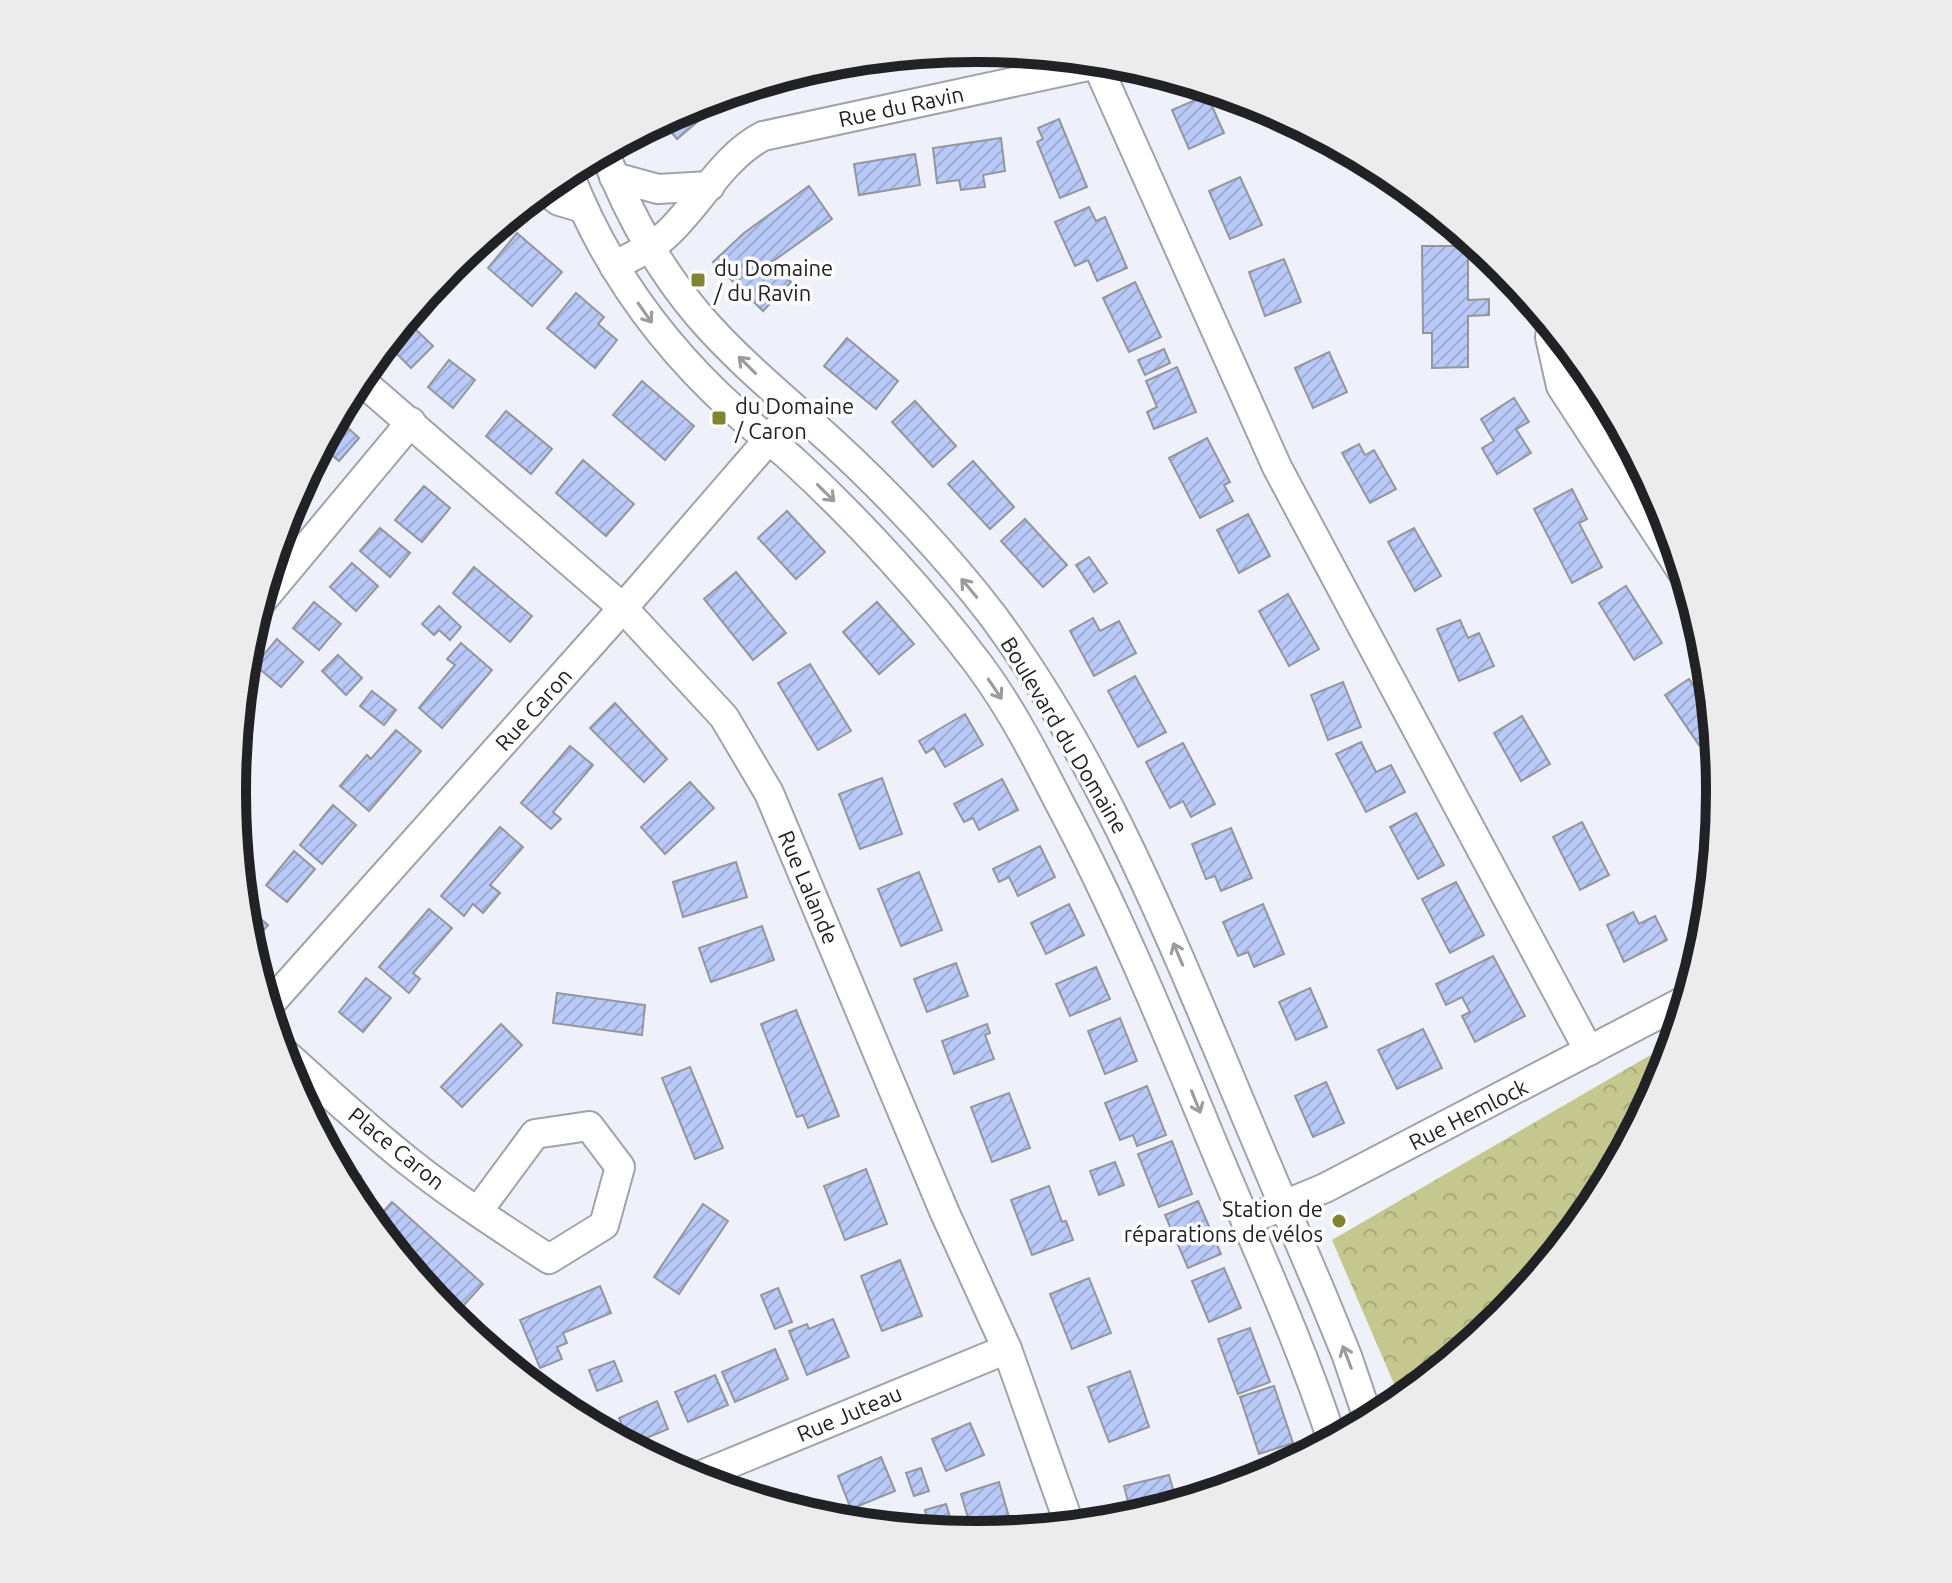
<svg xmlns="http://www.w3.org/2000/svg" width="1952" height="1583" font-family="Ubuntu,sans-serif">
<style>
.park{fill:url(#park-crowns)}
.building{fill:url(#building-hatch);stroke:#94969e;stroke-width:2}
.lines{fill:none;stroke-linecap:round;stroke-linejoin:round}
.minor-casing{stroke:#a0a3aa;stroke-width:32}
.minor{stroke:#fff;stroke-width:28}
.oneway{stroke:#9b9c9d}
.poi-dot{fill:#81852f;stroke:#fefefe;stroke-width:3}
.labels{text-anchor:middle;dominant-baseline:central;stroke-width:7;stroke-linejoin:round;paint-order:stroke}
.street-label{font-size:22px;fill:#212225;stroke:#fefefe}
.poi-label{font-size:22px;fill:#212225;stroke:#fefefe;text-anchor:start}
.rim{fill:none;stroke:#212225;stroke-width:10}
</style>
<defs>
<pattern id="park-crowns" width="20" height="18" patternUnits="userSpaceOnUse" patternTransform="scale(2)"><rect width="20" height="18" fill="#c4c88f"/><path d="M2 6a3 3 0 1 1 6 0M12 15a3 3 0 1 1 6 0" fill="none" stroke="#a8ac7b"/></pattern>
<pattern id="building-hatch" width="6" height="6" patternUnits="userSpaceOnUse" patternTransform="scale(2)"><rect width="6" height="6" fill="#b9c9f8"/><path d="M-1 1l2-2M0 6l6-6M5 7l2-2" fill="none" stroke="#9facd4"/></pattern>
</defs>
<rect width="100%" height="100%" fill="#eef1f9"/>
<polygon class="park" points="1673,1042 1663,1076 1594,1205 1501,1318 1401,1400 1332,1240"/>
<g class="building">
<polygon points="1207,95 1224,133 1189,149 1172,110"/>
<polygon points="707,100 714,108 677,139 662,121 692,104"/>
<polygon points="1059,119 1087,187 1060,198 1037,142 1043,139 1038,128"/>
<polygon points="1001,138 1005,171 983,175 985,187 961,190 959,180 937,183 933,148"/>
<polygon points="915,154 920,185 859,195 854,164"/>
<polygon points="1240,177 1262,225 1230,239 1209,191"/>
<polygon points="809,186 832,219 772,262 791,282 763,311 713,262 744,233"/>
<polygon points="1089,207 1096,221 1105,217 1127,268 1097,281 1088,260 1075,266 1055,222"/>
<polygon points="517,233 562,272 532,306 488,268"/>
<polygon points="1422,246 1468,246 1468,300 1489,299 1489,315 1468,316 1468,367 1432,368 1432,333 1423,333"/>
<polygon points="1284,259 1301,302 1265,316 1249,272"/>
<polygon points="1135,282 1161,337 1129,352 1103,298"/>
<polygon points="576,293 604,317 598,324 617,340 595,368 547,328"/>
<polygon points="408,322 433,346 411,368 387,344"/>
<polygon points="847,338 898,381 876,409 824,366"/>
<polygon points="1164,349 1170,363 1145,375 1138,360"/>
<polygon points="1329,352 1347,392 1313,408 1295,368"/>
<polygon points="449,360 475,380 453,408 428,387"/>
<polygon points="1177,367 1196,412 1154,429 1147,412 1157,407 1146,381"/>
<polygon points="642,381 694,426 665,460 613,415"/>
<polygon points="1514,398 1529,422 1516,429 1531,453 1497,474 1482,448 1494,441 1481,419"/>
<polygon points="915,401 956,446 933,467 892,422"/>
<polygon points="506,411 552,449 531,474 486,436"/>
<polygon points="337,418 359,438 339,461 321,446"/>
<polygon points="1207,438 1230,482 1224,485 1233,501 1200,518 1169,458"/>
<polygon points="1359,444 1365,455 1374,450 1396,489 1370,503 1342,453"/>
<polygon points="583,460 634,504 606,536 556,493"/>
<polygon points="973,461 1014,507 990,529 948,484"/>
<polygon points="308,471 319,480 300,503 294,497"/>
<polygon points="424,486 450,508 422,542 395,520"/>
<polygon points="1572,489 1587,519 1579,523 1602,567 1572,583 1534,509"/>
<polygon points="787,511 825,552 796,579 758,538"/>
<polygon points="1248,514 1270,556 1239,573 1217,530"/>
<polygon points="1025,519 1067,565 1043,587 1001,541"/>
<polygon points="380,528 410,553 390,577 360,551"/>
<polygon points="1414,528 1441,576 1415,591 1388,542"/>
<polygon points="1089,557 1107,583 1094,592 1076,565"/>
<polygon points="352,563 378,586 356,611 330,587"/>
<polygon points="474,567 532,616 510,642 453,593"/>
<polygon points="736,572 786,633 753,660 704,599"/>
<polygon points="1626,586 1662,643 1634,660 1599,603"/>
<polygon points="1288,594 1319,649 1289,666 1259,611"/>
<polygon points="314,602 341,624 319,650 293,628"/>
<polygon points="877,602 914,644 879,674 843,632"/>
<polygon points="439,606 461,627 450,640 439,630 434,635 422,624"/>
<polygon points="1093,618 1100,631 1119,621 1136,653 1094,676 1070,631"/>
<polygon points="1460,620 1468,638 1479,633 1494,666 1459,681 1437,629"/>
<polygon points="277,639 303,662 281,687 255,665"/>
<polygon points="461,643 492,670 442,728 419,708 455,665 447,659"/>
<polygon points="338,655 362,678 346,695 322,671"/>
<polygon points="810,664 851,731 818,750 778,683"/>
<polygon points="1135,676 1166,732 1138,747 1108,691"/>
<polygon points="1689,679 1712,712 1714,735 1699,745 1665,695"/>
<polygon points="1343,682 1361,727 1328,740 1311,695"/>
<polygon points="372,691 396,710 384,725 360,706"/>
<polygon points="615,703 667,759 644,782 590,728"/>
<polygon points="241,710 251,719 238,734"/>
<polygon points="965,714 983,745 945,767 934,748 926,753 919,741"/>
<polygon points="1522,716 1550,764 1521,781 1494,733"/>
<polygon points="396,730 421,751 369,811 340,786 367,755 371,759"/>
<polygon points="1361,742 1376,772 1391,765 1405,792 1366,812 1336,754"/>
<polygon points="1183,743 1215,804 1191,817 1183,801 1170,808 1146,762"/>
<polygon points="570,746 593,765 553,812 561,819 551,829 521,803"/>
<polygon points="882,778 902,834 860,849 839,794"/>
<polygon points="1002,779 1018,810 979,830 973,818 964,822 954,804"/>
<polygon points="690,782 714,808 665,854 641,827"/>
<polygon points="333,805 356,825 322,864 300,845"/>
<polygon points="1416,813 1444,865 1418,879 1390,827"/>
<polygon points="1582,822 1609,875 1580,890 1553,837"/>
<polygon points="500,827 523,847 490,885 500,893 483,913 473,904 464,916 441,896"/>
<polygon points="1231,828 1252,878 1221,891 1215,876 1206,879 1192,844"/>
<polygon points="1040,846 1055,877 1018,896 1009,877 999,882 993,869"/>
<polygon points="294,851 315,869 287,902 266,885"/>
<polygon points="736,862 747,897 683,917 673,882"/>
<polygon points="919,872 942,930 901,946 878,889"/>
<polygon points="1456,882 1484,935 1450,953 1422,899"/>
<polygon points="1069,904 1084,935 1046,954 1031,923"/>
<polygon points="1263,904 1284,954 1254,967 1248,952 1238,956 1223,922"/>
<polygon points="245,905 268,925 250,947 247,936"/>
<polygon points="429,909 452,928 413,973 420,979 409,993 379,967"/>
<polygon points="1633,912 1639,924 1655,916 1667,940 1624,962 1607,925"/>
<polygon points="762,926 774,960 711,982 699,948"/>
<polygon points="1493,956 1525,1016 1475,1042 1462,1016 1470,1012 1462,997 1446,1005 1436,984"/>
<polygon points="956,963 968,996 927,1012 914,979"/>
<polygon points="1096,967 1110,999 1070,1016 1056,984"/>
<polygon points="366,978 391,998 363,1032 339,1012"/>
<polygon points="1310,988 1327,1027 1296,1040 1279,1002"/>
<polygon points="557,993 645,1005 642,1035 553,1023"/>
<polygon points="796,1010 839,1116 808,1128 803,1115 797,1117 761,1024"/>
<polygon points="1120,1018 1137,1061 1105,1074 1088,1031"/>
<polygon points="501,1024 522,1045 462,1107 441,1087"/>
<polygon points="987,1024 990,1033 985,1035 994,1059 954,1074 942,1041"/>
<polygon points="1423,1029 1442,1068 1397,1089 1378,1050"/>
<polygon points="690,1067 723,1148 695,1159 662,1078"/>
<polygon points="1326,1082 1344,1123 1313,1137 1295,1096"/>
<polygon points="1147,1086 1166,1135 1137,1146 1133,1135 1120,1140 1105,1103"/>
<polygon points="1009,1093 1030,1148 992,1162 971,1107"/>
<polygon points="1172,1141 1192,1194 1159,1207 1138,1154"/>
<polygon points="327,1147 361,1176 349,1189"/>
<polygon points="1115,1162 1124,1185 1099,1195 1090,1171"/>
<polygon points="866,1169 887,1224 845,1240 824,1186"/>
<polygon points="1049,1186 1062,1222 1066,1221 1073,1240 1032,1255 1011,1200"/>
<polygon points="1198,1201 1221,1254 1188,1268 1165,1215"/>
<polygon points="392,1202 483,1284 453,1317 441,1306 373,1223"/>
<polygon points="703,1204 728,1221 679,1294 654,1277"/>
<polygon points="900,1260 922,1316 882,1331 861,1276"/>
<polygon points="1224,1268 1241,1308 1209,1322 1192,1281"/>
<polygon points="1089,1278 1111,1333 1072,1349 1050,1294"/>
<polygon points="600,1286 611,1313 563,1333 567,1343 557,1347 562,1359 540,1368 520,1320"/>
<polygon points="778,1288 792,1322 775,1329 761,1295"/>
<polygon points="833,1319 849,1357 807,1375 789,1331 807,1324 809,1329"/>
<polygon points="1250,1328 1270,1382 1238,1394 1218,1339"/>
<polygon points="775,1349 788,1379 735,1402 722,1372"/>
<polygon points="614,1361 622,1381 597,1391 589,1370"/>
<polygon points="1130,1371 1149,1427 1109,1442 1088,1387"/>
<polygon points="715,1375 728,1405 688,1422 675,1392"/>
<polygon points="1274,1386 1293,1443 1259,1454 1240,1397"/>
<polygon points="657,1401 668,1429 630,1445 619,1418"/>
<polygon points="970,1423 984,1455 946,1471 932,1439"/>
<polygon points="881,1457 895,1491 851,1509 838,1476"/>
<polygon points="1298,1458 1263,1477 1261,1465"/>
<polygon points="921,1468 929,1491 914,1496 906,1473"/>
<polygon points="1169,1475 1177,1504 1132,1517 1124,1486"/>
<polygon points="999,1482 1013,1531 973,1535 961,1494"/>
<polygon points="797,1494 804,1513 773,1503"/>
<polygon points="946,1504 953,1527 930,1531 925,1510"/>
</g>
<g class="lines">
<g class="minor-casing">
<g id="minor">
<polyline points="1095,60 1277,467 1589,1051"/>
<path d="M604 151C627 211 658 268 700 317 739 362 786 400 830 440 885 490 948 557 993 616 1093 751 1158 907 1223 1061 1255 1139 1289 1217 1322 1295L1347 1356 1369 1421"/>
<path d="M568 171C603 263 661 344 734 410 754 429 777 445 797 464 860 522 928 597 979 665 1011 708 1035 755 1059 802 1116 909 1162 1020 1208 1132 1250 1234 1298 1335 1332 1440"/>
<polyline points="614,177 658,189 710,186"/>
<polyline points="543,189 559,201 583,208"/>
<path d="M614 266C632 256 652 248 667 234 700 203 723 157 763 136L1111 61"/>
<polyline points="1552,327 1550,337 1561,386 1683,573"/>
<polyline points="358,378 623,608 724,717 769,793 944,1211 1007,1349 1070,1526"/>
<polyline points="260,603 411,422"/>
<polyline points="268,1006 623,608 795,409"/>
<path d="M281 1050C324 1088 366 1128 412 1164 455 1198 503 1229 549 1259L604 1225 620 1167 589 1126 535 1134 478 1211"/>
<polyline points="1246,1221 1325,1188 1686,1000"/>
<polyline points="692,1479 1007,1349"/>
</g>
</g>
<use href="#minor" class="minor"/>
</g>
<defs><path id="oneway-shaft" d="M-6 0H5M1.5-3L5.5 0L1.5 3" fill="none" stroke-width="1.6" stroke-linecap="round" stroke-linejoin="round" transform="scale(2)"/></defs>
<g class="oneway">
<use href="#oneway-shaft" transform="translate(645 313) rotate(55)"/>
<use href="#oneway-shaft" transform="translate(747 365) rotate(-135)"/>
<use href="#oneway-shaft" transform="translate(826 493) rotate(45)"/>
<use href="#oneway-shaft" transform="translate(969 588) rotate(-130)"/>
<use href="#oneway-shaft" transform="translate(995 689) rotate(56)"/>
<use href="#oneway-shaft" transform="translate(1178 954) rotate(-113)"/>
<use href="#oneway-shaft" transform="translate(1196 1102) rotate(68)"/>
<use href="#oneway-shaft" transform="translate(1347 1357) rotate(-111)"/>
</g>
<g class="poi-dot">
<rect x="690" y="272" width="16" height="16" rx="4"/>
<rect x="711" y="410" width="16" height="16" rx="4"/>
<circle cx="1339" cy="1221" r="8"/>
</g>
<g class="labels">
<g class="street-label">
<text transform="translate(901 106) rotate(-12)">Rue du Ravin</text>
<text transform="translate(533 709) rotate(-48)">Rue Caron</text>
<text transform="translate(1065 735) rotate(59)">Boulevard du Domaine</text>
<text transform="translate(809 887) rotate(67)">Rue Lalande</text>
<text transform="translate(1468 1114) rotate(-27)">Rue Hemlock</text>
<text transform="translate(397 1148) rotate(39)">Place Caron</text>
<text transform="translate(849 1413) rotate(-23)">Rue Juteau</text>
</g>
<g class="poi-label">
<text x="714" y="267">du Domaine<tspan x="714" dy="25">/ du Ravin</tspan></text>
<text x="735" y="405">du Domaine<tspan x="735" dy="25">/ Caron</tspan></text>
<text x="1323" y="1208" text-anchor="end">Station de<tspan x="1323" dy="25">réparations de vélos</tspan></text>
</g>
</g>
<path d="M0 0H1952V1583H0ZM975 62H977A729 729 0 0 1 1706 791V792A729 729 0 0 1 977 1521H975A729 729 0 0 1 246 792V791A729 729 0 0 1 975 62Z" fill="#ececed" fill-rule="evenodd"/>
<path class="rim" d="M975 62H977A729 729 0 0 1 1706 791V792A729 729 0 0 1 977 1521H975A729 729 0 0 1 246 792V791A729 729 0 0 1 975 62Z"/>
</svg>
